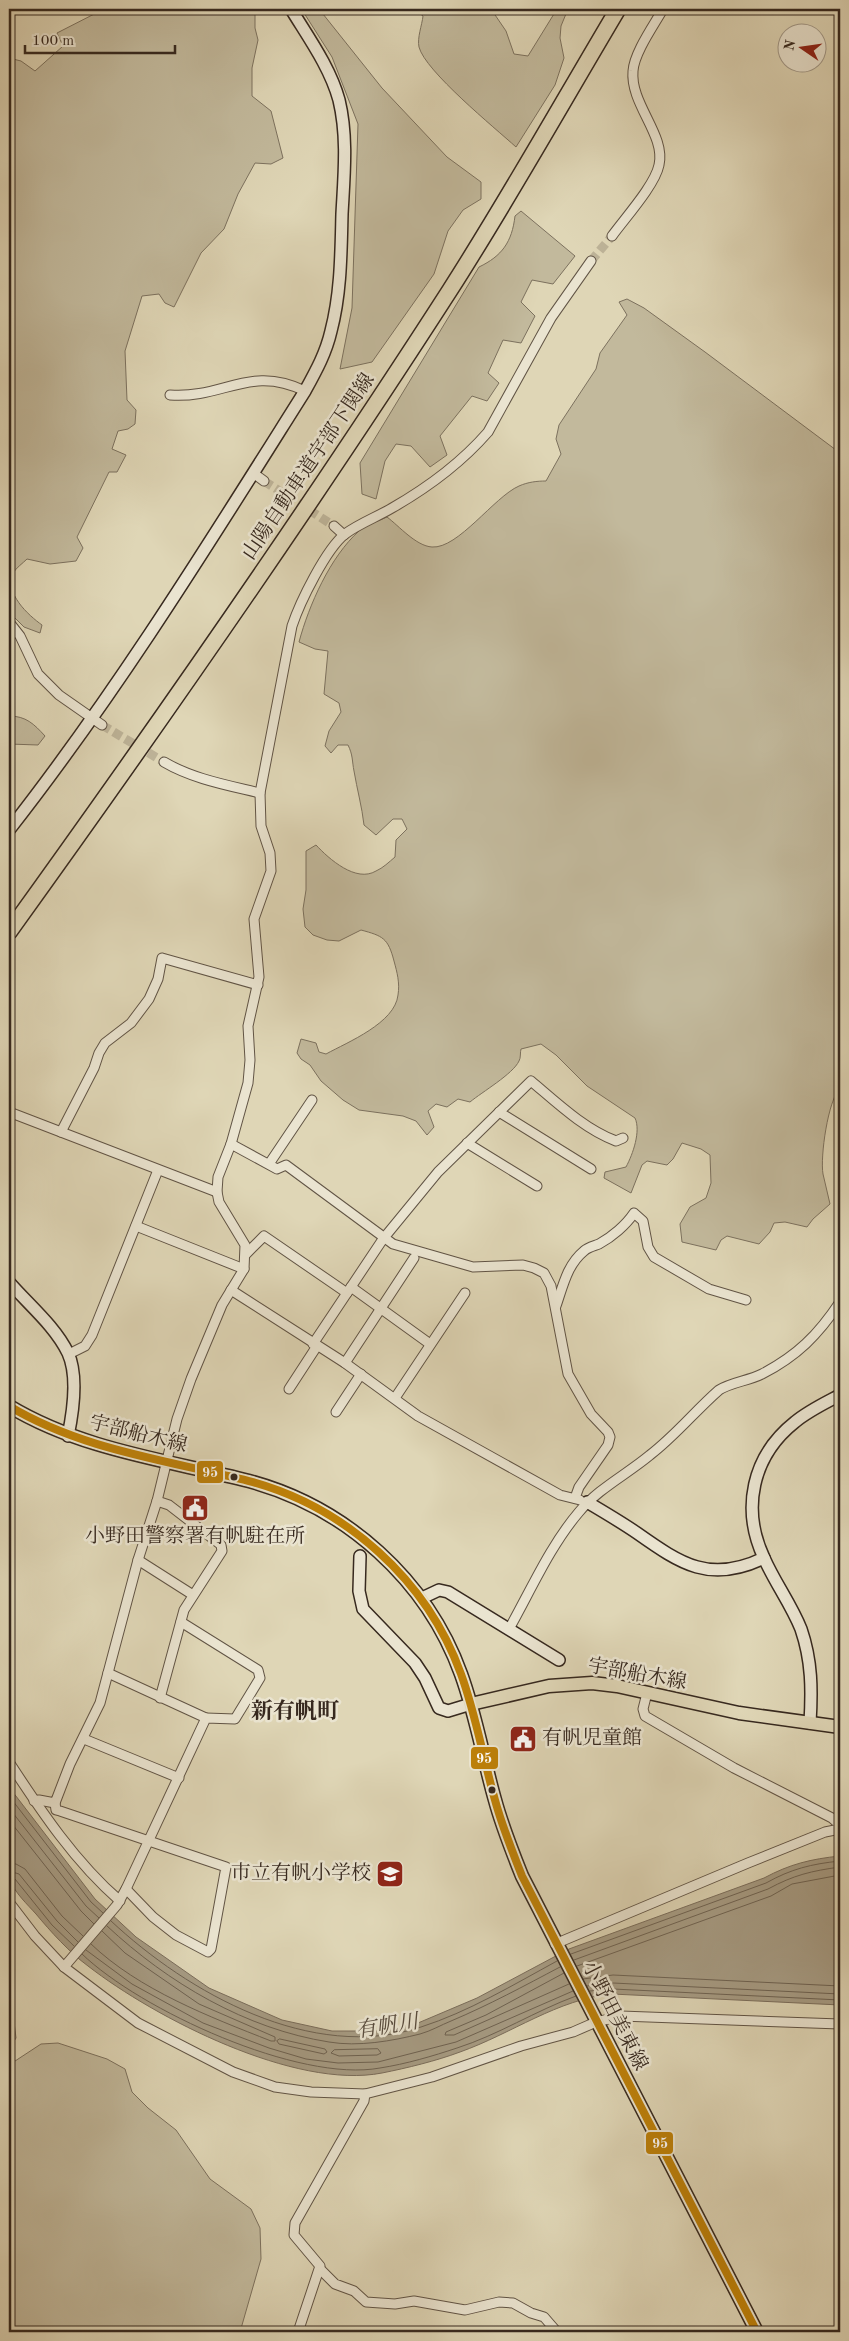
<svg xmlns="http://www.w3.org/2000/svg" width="849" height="2341" font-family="'Old Standard TT','Noto Serif JP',serif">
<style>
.green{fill:#c2b99c;stroke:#7c715e}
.water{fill:#a69b83;stroke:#7a6d5b}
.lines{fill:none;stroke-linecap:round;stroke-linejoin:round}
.shore{stroke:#6e6251;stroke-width:1}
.street-tunnel{stroke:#bdb398;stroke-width:9;stroke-dasharray:9 4.5;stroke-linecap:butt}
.street-casing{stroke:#615445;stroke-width:11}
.secondary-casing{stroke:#37291f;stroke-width:14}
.primary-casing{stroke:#37291f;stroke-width:15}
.highway-casing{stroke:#37291f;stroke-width:18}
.street{stroke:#eae4d0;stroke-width:9}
.secondary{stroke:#eae4d0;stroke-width:11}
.primary{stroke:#dfd6b6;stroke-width:12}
.highway{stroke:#dfd6b6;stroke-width:15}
.bus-1-casing{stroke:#eae4d0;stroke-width:11}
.bus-1{stroke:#bd8009;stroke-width:8}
.bus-dot{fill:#37291f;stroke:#eae4d0;stroke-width:2}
.labels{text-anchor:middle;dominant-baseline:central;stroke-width:5;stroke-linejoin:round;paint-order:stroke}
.street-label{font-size:20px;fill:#37291f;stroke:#eae4d0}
.poi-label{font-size:20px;fill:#37291f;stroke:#eae4d0}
.water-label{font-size:21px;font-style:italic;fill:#584b3d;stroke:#eae4d0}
.quarter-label{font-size:22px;font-weight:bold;fill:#37291f;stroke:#eae4d0}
.line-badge{stroke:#eae4d0;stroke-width:2}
.badge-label{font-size:14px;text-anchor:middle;font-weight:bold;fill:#fff}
</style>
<rect width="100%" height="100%" fill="#dfd6b6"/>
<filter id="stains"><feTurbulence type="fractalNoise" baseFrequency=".004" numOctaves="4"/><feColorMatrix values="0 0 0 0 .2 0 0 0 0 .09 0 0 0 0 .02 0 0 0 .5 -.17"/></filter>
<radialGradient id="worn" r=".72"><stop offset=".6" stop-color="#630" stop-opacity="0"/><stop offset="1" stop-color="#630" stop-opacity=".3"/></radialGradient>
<g class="green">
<path d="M104 9H255V28L258 40 252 68V96L271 111 283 158 271 164 255 163 238 194 224 229 201 253 174 307 165 303 159 294 142 296 125 351 127 400 136 410 135 424 128 429 118 431 112 449 126 455 117 472H109L77 537 83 548 76 561 50 564 27 559C23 563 16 568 13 573 4 593 28 615 42 625L40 633 24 627 9 612V261L11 248 9 246V58L21 61 35 71 63 46 57 33Z"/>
<polygon points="306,9 319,9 382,88 447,157 481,182 481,199 463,210 448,231 434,274 372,362 340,369 352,308 358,124 332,57 304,13"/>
<path d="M414 9H491L506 31 514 54 528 56 557 9H568L561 26 560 38 564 58 555 85 516 147C495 128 425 71 419 47 417 38 422 25 423 16Z"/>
<path d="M521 211 575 256 553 284 532 280 521 302 535 316 521 343 503 340 488 373 499 383 487 401 472 396 440 436 447 455 430 467 411 446 396 444 385 461 376 499 362 494 360 463 479 267C502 256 512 242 515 216Z"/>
<path d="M627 299 644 308 705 352 840 453V1088C828 1100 820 1157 823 1174 825 1184 828 1194 830 1204L813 1219 807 1227 785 1222 774 1223 770 1232 759 1244 727 1236 721 1240 716 1250 682 1242 680 1224 690 1207 706 1198 711 1183 710 1155 701 1149 682 1143 673 1159 667 1165 647 1161 642 1165 631 1193 604 1178 605 1172 626 1167C633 1154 641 1131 635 1118L587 1086 556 1055 541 1044 521 1049C520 1052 521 1058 519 1061 513 1074 482 1092 470 1102L458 1099 447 1107 436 1104 428 1111 434 1127 427 1135 416 1121 403 1116 359 1110 343 1100 321 1081 310 1065 301 1059 297 1053 301 1039 316 1043 319 1052 326 1054C348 1042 395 1023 398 995 400 983 397 972 394 961 388 938 383 936 361 930L339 941 327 940 313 935 305 927 303 909 306 890V851L316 845C329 859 356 883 376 871 383 868 389 862 395 857L396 840 407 829 402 819H393L376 835 364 825C362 807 357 789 354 771 352 761 353 755 348 745H338L331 753 325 746 329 731 341 712 339 703 324 694 328 651 315 649 299 642C309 605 330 557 359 531 366 524 378 521 387 517 399 526 416 546 432 547 458 549 494 497 519 486 528 482 537 481 546 481L561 454 556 439 559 425 596 369 600 353 627 315 619 302Z"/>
<path d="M9 716C26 716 34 724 45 736L38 745 9 744Z"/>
<polygon points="9,2013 14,2022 16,2038 9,2049"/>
<polygon points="58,2043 107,2059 125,2069 132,2092 148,2108 176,2130 210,2179 251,2209 260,2228 261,2259 240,2332 9,2332 9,2068 12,2063 41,2044"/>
</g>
<path class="water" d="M9 1787 95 1899 136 1937 209 1988 282 2020 332 2031H379L418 2023 477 1998 569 1949 764 1878C790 1864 811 1859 840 1856V2005L612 1994C558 1999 511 2034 460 2052 436 2061 407 2068 382 2073 295 2090 155 2018 88 1966 69 1952 51 1932 36 1914 27 1904 15 1893 10 1880 5 1871 9 1802 9 1787Z"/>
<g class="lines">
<g class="shore">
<polyline points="9,1796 91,1902 103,1913"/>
<polyline points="9,1808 86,1906 99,1918"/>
<polyline points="9,1820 81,1911 94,1924"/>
<polyline points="9,1863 16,1864 25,1869 62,1916 83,1936"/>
<polyline points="9,1871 19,1874 57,1921 78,1942"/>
<polyline points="9,1877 15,1879 52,1925 74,1946"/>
<path d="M111 1921C188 1993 312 2063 421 2027 468 2012 513 1985 557 1961"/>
<path d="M107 1926C168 1983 246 2029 329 2042 358 2047 392 2041 420 2034 431 2031 441 2025 451 2021 489 2005 524 1986 560 1967"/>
<path d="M91 1944C139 1990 210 2017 271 2041H275V2037L199 2004 125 1953 102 1931"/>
<polyline points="86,1950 132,1984 203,2023 269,2048 306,2059 338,2063 378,2062 456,2042 573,1991"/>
<path d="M82 1954C140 2010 299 2083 380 2068 406 2064 433 2056 457 2048 498 2035 535 2011 576 1996"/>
<path d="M571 1954 766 1883C791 1869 811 1864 840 1861"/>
<path d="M574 1960 768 1889C794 1875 811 1871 840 1867"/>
<polyline points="577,1966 771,1896 792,1884 840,1875"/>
<polyline points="564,1973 486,2015 446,2032 445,2035 454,2035 569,1984"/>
<polyline points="583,1979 613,1975 840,1986"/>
<polyline points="587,1986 613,1983 840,1994"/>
<polyline points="590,1991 613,1989 840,2000"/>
<polygon points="280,2039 325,2049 327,2052 324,2054 279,2044 277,2041"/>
<polygon points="378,2049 381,2053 377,2055 339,2056 331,2053 334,2050"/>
</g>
<g class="street-tunnel">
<polyline points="591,261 612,236"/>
<polyline points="264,481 334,526"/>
<polyline points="102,725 164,762"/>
</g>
<g class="street-casing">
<g id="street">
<path d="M612 236C625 218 655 185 659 165 666 135 630 104 633 71 634 53 654 25 663 9"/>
<path d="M170 395C224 399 250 364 305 391"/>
<polyline points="253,473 264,481"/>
<polyline points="334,526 344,535"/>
<polyline points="9,622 20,636 38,674 59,695 102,725"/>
<path d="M164 762C193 779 227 785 260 793"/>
<polyline points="9,1112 217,1192"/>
<polyline points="499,1112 591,1169"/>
<polyline points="61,1132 94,1068 99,1053 105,1043 131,1023 149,999 158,979 162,958 258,985"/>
<polyline points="467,1143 537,1186"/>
<polyline points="231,1144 277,1169 286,1165 393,1244 473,1267 523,1265 534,1268 544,1273 551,1286 568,1374 591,1414 608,1432 610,1437 608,1445 579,1487 575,1498"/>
<polyline points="269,1164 312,1100"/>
<polyline points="136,1226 244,1269"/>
<polyline points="246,1254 264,1236 347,1293"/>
<polyline points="351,1287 430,1344"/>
<polyline points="231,1290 345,1363 418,1416 560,1495 580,1500"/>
<path d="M556 1306C563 1286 567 1265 584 1251 588 1247 594 1246 599 1244 612 1237 626 1225 634 1213L643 1221 648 1247 654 1257 709 1289 746 1300"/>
<path d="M313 1344 383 1239 438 1172 531 1081C556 1102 584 1129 616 1141L623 1138"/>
<polyline points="69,1354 85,1346 92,1335 158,1170"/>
<polyline points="345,1363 414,1258"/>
<polyline points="289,1389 317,1346"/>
<polyline points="395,1398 465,1293"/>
<polyline points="336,1412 361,1374"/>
<polyline points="157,1501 169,1505 221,1545 222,1551 184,1610 160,1698"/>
<polyline points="138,1560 193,1595"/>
<path d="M509 1629C531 1590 550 1546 579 1512 599 1488 626 1475 650 1455 675 1436 695 1411 719 1390 732 1382 748 1381 762 1374 797 1356 818 1335 840 1302"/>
<polyline points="108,1673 206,1718"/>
<polyline points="647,1693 643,1709 645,1716 734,1768 832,1818 840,1825"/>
<polyline points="84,1739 179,1778"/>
<path d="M9 1762C41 1811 75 1862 120 1901"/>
<path d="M34 1801 39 1800 55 1803 70 1764 100 1703 138 1560 157 1501 177 1419 191 1379 222 1305 244 1269 245 1245 219 1202 217 1192 218 1177 231 1144 248 1083 250 1060 248 1026 259 977 254 919 271 871 270 853 261 826 260 793 292 626C300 602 326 549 345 534 360 523 377 517 392 508 427 488 461 463 488 432L551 318 591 261"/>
<polyline points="55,1803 56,1810 60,1811 226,1867 211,1949 208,1952 176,1935 153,1917 126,1889"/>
<polyline points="9,1902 35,1936 64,1967 138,2023 233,2072 275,2087 311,2092 365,2094 432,2077 521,2046 573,2032 596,2022 621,2016 840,2024"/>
<polyline points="555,1944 748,1863 825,1832 840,1829"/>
<polyline points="64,1967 117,1905 126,1889 206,1718 235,1719 260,1678 258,1670 181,1622"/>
<polyline points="320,2269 335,2284 354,2291 366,2302 395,2304 414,2301 465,2310 499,2302 513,2303 531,2313 544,2317 557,2332"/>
<polyline points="298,2332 320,2266 294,2235 295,2223 364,2101 365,2094"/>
</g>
</g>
<g class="secondary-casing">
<g id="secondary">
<path d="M9 830C118 691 211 540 305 391 316 371 326 353 331 331 341 293 341 253 342 214 344 176 348 137 339 100 330 67 308 37 291 9"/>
<path d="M9 1282C28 1304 55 1326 68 1353 78 1375 73 1412 68 1436"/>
<path d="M587 1502C604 1512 621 1522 637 1533 681 1564 710 1584 764 1558"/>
<polyline points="360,1556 359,1591 363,1609 415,1663 425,1678 439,1708 448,1711 471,1704"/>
<polyline points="422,1598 439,1590 448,1592 559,1660"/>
<path d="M810 1723C812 1690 812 1661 801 1629 791 1604 775 1583 764 1558 741 1509 752 1456 795 1422 808 1411 825 1403 840 1395"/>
</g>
</g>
<g class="primary-casing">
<g id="primary">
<path d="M9 1406C82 1450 167 1460 249 1481 346 1507 427 1580 461 1674 476 1715 483 1758 495 1800 502 1826 512 1851 522 1876L757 2332"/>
<polyline points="471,1704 549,1686 592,1683 617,1686 739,1713 840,1727"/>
</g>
</g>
<g class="highway-casing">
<path id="highway" d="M9 932C161 721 309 509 450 290 509 198 562 103 618 9"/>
</g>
<use href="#street" class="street"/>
<use href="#secondary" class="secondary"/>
<use href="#primary" class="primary"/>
<use href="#highway" class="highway"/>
<g class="bus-1-casing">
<path id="bus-1" d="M9 1406C82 1450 167 1460 249 1481 346 1507 427 1580 461 1674 476 1715 483 1758 495 1800 502 1826 512 1851 522 1876L757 2332"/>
</g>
<use href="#bus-1" class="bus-1"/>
</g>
<defs>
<g id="civic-square" transform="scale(1.4375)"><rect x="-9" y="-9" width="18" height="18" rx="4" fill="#8f2418" stroke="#eae4d0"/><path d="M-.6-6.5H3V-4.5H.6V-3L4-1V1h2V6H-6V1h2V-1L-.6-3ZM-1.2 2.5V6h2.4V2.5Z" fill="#fff"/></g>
<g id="school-square" transform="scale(1.4375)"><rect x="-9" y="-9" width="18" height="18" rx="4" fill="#8f2418" stroke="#eae4d0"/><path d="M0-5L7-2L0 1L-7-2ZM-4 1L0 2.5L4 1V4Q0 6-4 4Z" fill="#fff"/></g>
</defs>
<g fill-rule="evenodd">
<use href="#civic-square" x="195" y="1508"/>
<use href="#civic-square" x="523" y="1739"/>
<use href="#school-square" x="390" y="1874"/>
</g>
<g class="bus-dot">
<circle cx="234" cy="1477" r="4.5"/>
<circle cx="492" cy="1790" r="4.5"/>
</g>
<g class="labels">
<g class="street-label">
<text transform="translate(309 467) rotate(-56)">山陽自動車道宇部下関線</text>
<text transform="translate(138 1435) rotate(14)">宇部船木線</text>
<text transform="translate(637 1675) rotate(10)">宇部船木線</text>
<text transform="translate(614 2016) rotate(63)">小野田美東線</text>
</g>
<g class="poi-label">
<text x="195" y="1537">小野田警察署有帆駐在所</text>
<text x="542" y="1739" text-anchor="start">有帆児童館</text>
<text x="371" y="1874" text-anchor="end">市立有帆小学校</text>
</g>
<g class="water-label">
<text transform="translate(387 2027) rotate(-9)">有帆川</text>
</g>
<g class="quarter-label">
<text x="295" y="1712">新有帆町</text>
</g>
</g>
<g class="line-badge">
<rect x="196" y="1460" width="28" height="24" rx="5" fill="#bd8009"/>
<rect x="470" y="1746" width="29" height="24" rx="5" fill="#bd8009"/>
<rect x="645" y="2131" width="29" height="24" rx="5" fill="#bd8009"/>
</g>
<g class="badge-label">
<text x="210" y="1477">95</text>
<text x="484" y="1763">95</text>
<text x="660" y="2148">95</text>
</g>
<rect width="849" height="2341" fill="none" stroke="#dfd6b6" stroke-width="30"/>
<rect x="10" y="10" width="829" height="2321" fill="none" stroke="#37291f" stroke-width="2.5"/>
<rect x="15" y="15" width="819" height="2311" fill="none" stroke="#37291f"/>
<g transform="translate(802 48) rotate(283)"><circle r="24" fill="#eae4d0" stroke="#a29989"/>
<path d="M0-4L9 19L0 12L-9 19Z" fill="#8f2418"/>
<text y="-8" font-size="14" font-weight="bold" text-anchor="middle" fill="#37291f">N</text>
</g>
<path d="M25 45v8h150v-8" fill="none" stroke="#37291f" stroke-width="2.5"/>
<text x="32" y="45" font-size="15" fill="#37291f" stroke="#eae4d0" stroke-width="4" paint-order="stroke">100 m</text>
<rect width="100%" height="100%" filter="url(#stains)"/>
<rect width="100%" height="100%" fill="url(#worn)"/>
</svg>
